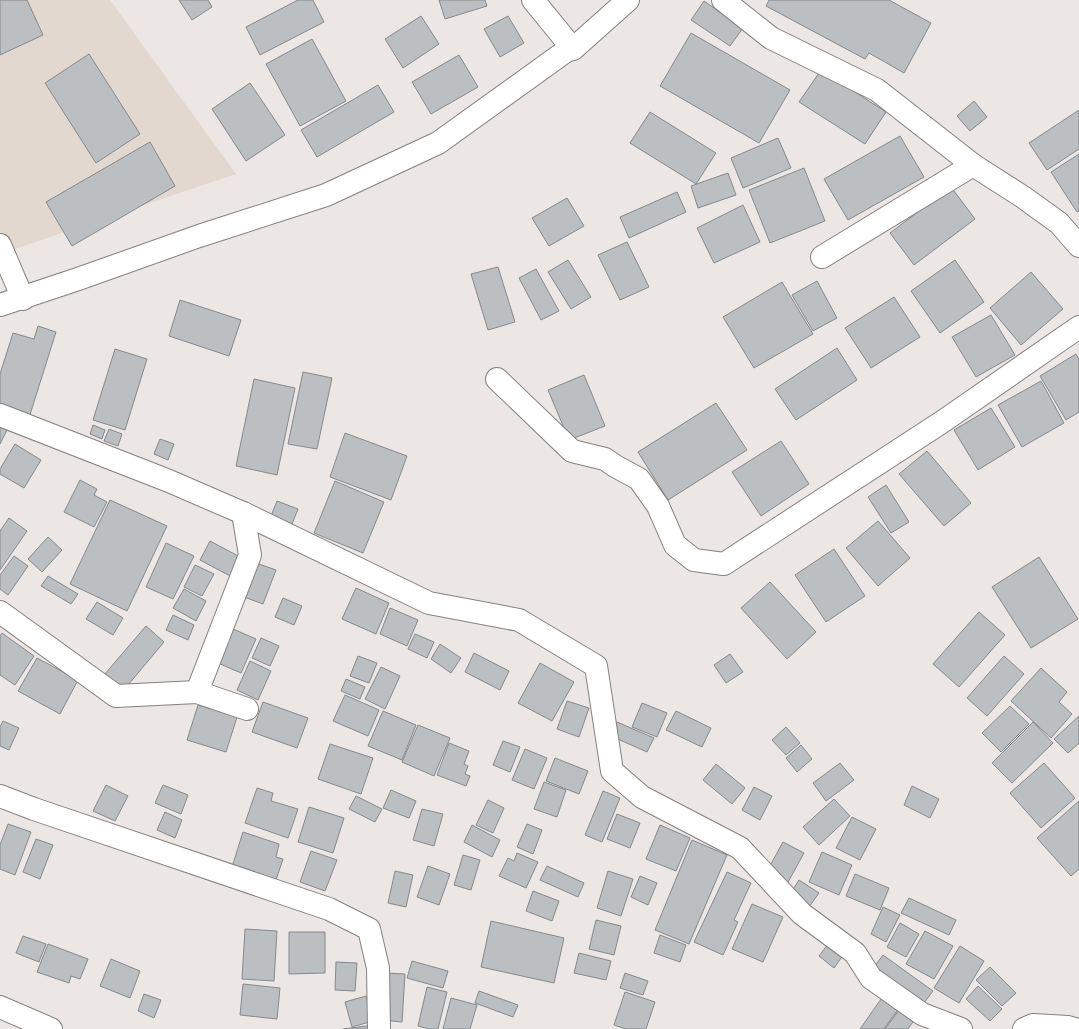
<svg xmlns="http://www.w3.org/2000/svg" width="1079" height="1029" font-family="'Alegreya Sans',sans-serif">
<style>
.built{fill:#e3d8d0}
.building{fill:#bbbfc2;stroke:#85898c}
.lines{fill:none;stroke-linecap:round;stroke-linejoin:round}
.minor-casing{stroke:#84807d;stroke-width:24}
.minor{stroke:#fff;stroke-width:22}
</style>
<rect width="100%" height="100%" fill="#ece7e4"/>
<polygon class="built" points="0,0 110,0 236,174 0,254"/>
<g class="building">
<polygon points="0,0 27,0 43,35 0,55"/>
<polygon points="179,0 208,0 212,7 192,20"/>
<polygon points="298,0 313,0 324,22 260,55 246,27"/>
<polygon points="439,0 485,0 487,6 445,19"/>
<polygon points="769,0 889,0 931,23 904,73 869,53 865,59 766,6"/>
<polygon points="704,1 743,28 730,46 691,20"/>
<polygon points="421,16 439,44 403,68 385,39"/>
<polygon points="508,16 524,43 500,57 484,29"/>
<polygon points="691,33 790,90 759,143 660,86"/>
<polygon points="312,39 346,101 300,126 266,64"/>
<polygon points="89,54 140,134 96,163 45,83"/>
<polygon points="459,55 478,87 431,114 412,82"/>
<polygon points="821,70 886,112 865,144 799,102"/>
<polygon points="250,83 285,135 246,161 212,109"/>
<polygon points="378,85 394,112 317,157 301,130"/>
<polygon points="974,101 987,117 970,131 957,116"/>
<polygon points="1079,110 1079,149 1047,170 1029,143"/>
<polygon points="650,112 716,153 696,184 630,143"/>
<polygon points="900,136 924,177 848,220 824,179"/>
<polygon points="778,138 791,168 743,188 731,158"/>
<polygon points="150,142 175,186 72,246 46,202"/>
<polygon points="1079,154 1079,211 1077,212 1051,172"/>
<polygon points="804,168 825,221 770,243 749,190"/>
<polygon points="728,173 736,195 698,208 691,186"/>
<polygon points="951,187 975,219 914,265 890,233"/>
<polygon points="677,192 686,212 629,238 620,217"/>
<polygon points="567,198 584,226 549,246 532,218"/>
<polygon points="743,205 760,242 714,263 697,228"/>
<polygon points="627,242 649,287 620,300 598,255"/>
<polygon points="568,260 591,297 571,309 548,272"/>
<polygon points="955,260 984,302 940,333 911,291"/>
<polygon points="498,267 515,322 488,330 471,274"/>
<polygon points="536,269 559,311 541,320 519,278"/>
<polygon points="1031,272 1063,309 1021,345 990,308"/>
<polygon points="817,281 837,318 813,331 792,295"/>
<polygon points="782,282 813,334 754,368 723,317"/>
<polygon points="894,297 920,337 871,368 845,328"/>
<polygon points="180,300 241,320 229,356 169,336"/>
<polygon points="991,315 1015,355 976,377 952,337"/>
<polygon points="38,326 56,332 28,421 0,412 0,374 13,333 34,339"/>
<polygon points="837,348 857,380 796,420 775,389"/>
<polygon points="115,349 147,359 125,430 93,420"/>
<polygon points="1076,354 1079,359 1079,412 1066,420 1040,376"/>
<polygon points="303,372 332,378 317,449 288,444"/>
<polygon points="584,375 605,426 569,440 548,390"/>
<polygon points="254,379 295,388 277,475 236,466"/>
<polygon points="1041,381 1064,423 1022,447 998,405"/>
<polygon points="716,403 747,450 668,500 638,452"/>
<polygon points="991,408 1015,447 978,470 954,430"/>
<polygon points="0,422 9,426 0,444"/>
<polygon points="93,425 105,430 102,439 90,434"/>
<polygon points="109,429 122,434 118,446 104,441"/>
<polygon points="345,433 407,456 391,500 330,477"/>
<polygon points="160,439 174,444 168,460 154,454"/>
<polygon points="781,441 809,484 761,516 732,472"/>
<polygon points="15,444 41,460 24,488 0,474 0,469"/>
<polygon points="927,451 971,503 944,526 899,474"/>
<polygon points="80,480 97,489 94,495 107,502 94,527 64,512"/>
<polygon points="335,481 384,502 363,553 314,533"/>
<polygon points="886,485 909,522 891,533 868,497"/>
<polygon points="110,500 167,526 127,611 70,584"/>
<polygon points="277,501 298,509 290,529 269,521"/>
<polygon points="9,518 27,531 0,570 0,531"/>
<polygon points="878,521 910,558 878,586 846,548"/>
<polygon points="48,537 62,550 42,572 28,559"/>
<polygon points="210,541 242,558 232,577 200,560"/>
<polygon points="166,543 194,556 173,599 146,587"/>
<polygon points="834,549 865,596 826,622 795,575"/>
<polygon points="14,556 28,566 8,595 0,589 0,575"/>
<polygon points="1039,557 1078,619 1031,648 992,587"/>
<polygon points="256,563 276,570 263,604 244,597"/>
<polygon points="195,565 214,574 202,596 184,587"/>
<polygon points="48,576 78,594 71,604 41,586"/>
<polygon points="770,582 816,632 787,659 741,608"/>
<polygon points="356,588 389,603 376,634 342,619"/>
<polygon points="184,589 206,601 196,621 173,608"/>
<polygon points="283,598 302,606 294,625 275,617"/>
<polygon points="97,602 123,618 113,635 86,619"/>
<polygon points="390,608 418,620 407,646 380,634"/>
<polygon points="979,612 1005,635 959,687 933,664"/>
<polygon points="173,615 194,625 188,640 166,630"/>
<polygon points="146,626 164,642 123,691 104,675"/>
<polygon points="233,629 256,639 241,673 218,663"/>
<polygon points="2,633 34,656 15,685 0,675 0,636"/>
<polygon points="415,634 434,642 427,658 408,649"/>
<polygon points="261,638 279,646 270,666 252,658"/>
<polygon points="440,644 461,658 451,673 431,659"/>
<polygon points="474,653 509,671 500,690 465,672"/>
<polygon points="730,654 743,672 726,683 714,665"/>
<polygon points="358,656 377,663 369,683 350,676"/>
<polygon points="1004,656 1024,674 987,716 967,698"/>
<polygon points="37,658 78,680 60,714 18,691"/>
<polygon points="250,661 271,671 258,700 237,690"/>
<polygon points="540,663 574,682 552,721 518,703"/>
<polygon points="381,667 400,676 385,709 365,699"/>
<polygon points="1041,668 1067,692 1059,702 1072,714 1051,738 1011,701"/>
<polygon points="346,679 365,687 360,699 341,691"/>
<polygon points="345,695 379,710 368,736 333,721"/>
<polygon points="567,701 589,708 579,737 557,729"/>
<polygon points="263,702 308,718 297,748 252,732"/>
<polygon points="642,703 667,713 657,737 632,727"/>
<polygon points="198,705 237,717 226,752 187,740"/>
<polygon points="1010,706 1029,724 1001,752 982,733"/>
<polygon points="383,711 416,725 402,760 368,746"/>
<polygon points="676,711 711,728 702,747 666,730"/>
<polygon points="1079,716 1079,743 1068,753 1054,739"/>
<polygon points="3,721 19,728 9,750 0,746 0,727"/>
<polygon points="617,722 654,738 647,752 611,736"/>
<polygon points="1033,722 1053,743 1012,783 992,763"/>
<polygon points="418,725 450,738 434,776 402,762"/>
<polygon points="786,727 800,743 786,755 772,740"/>
<polygon points="503,741 520,747 510,772 493,765"/>
<polygon points="449,743 469,751 464,764 468,766 465,774 470,776 466,786 437,775"/>
<polygon points="330,744 373,758 361,794 318,779"/>
<polygon points="801,745 812,759 797,772 786,758"/>
<polygon points="525,749 547,758 534,789 512,780"/>
<polygon points="555,758 588,771 579,794 546,781"/>
<polygon points="840,763 854,780 826,801 813,783"/>
<polygon points="1044,763 1075,798 1041,828 1010,793"/>
<polygon points="716,764 745,788 732,804 703,780"/>
<polygon points="544,782 566,790 557,817 534,809"/>
<polygon points="106,785 128,796 115,821 93,811"/>
<polygon points="163,785 188,795 181,814 155,803"/>
<polygon points="912,786 939,799 930,818 904,805"/>
<polygon points="754,787 772,796 760,820 742,810"/>
<polygon points="257,788 273,793 271,801 298,809 288,838 245,823"/>
<polygon points="391,790 416,801 409,818 383,808"/>
<polygon points="603,791 620,798 602,842 585,835"/>
<polygon points="356,796 382,809 375,822 349,809"/>
<polygon points="834,799 850,816 819,845 803,827"/>
<polygon points="488,800 504,808 493,833 476,825"/>
<polygon points="1079,801 1079,869 1071,876 1037,838"/>
<polygon points="309,807 344,818 333,853 298,842"/>
<polygon points="422,809 443,814 434,846 413,840"/>
<polygon points="165,812 182,820 175,838 157,830"/>
<polygon points="617,814 640,823 630,848 607,839"/>
<polygon points="852,817 876,829 860,860 836,848"/>
<polygon points="8,824 31,832 15,875 0,869 0,845"/>
<polygon points="527,824 542,830 533,854 517,847"/>
<polygon points="472,825 500,840 492,857 464,842"/>
<polygon points="660,825 690,838 676,871 646,859"/>
<polygon points="243,832 279,844 276,857 283,859 276,880 232,867"/>
<polygon points="36,839 53,845 40,879 23,872"/>
<polygon points="692,840 727,855 689,944 655,930"/>
<polygon points="783,842 804,853 787,884 766,873"/>
<polygon points="311,851 337,860 325,891 300,882"/>
<polygon points="822,852 852,865 839,895 809,882"/>
<polygon points="517,853 538,862 526,888 499,876 508,858 514,861"/>
<polygon points="463,855 480,860 471,890 454,885"/>
<polygon points="428,866 450,874 439,905 417,897"/>
<polygon points="547,866 584,883 578,897 540,880"/>
<polygon points="395,871 413,875 406,907 388,903"/>
<polygon points="608,871 633,879 621,916 597,908"/>
<polygon points="727,872 751,883 734,920 738,922 723,955 694,942"/>
<polygon points="855,874 889,888 880,910 846,896"/>
<polygon points="640,876 657,883 648,905 631,897"/>
<polygon points="799,880 819,893 809,907 790,894"/>
<polygon points="533,891 559,901 552,921 526,911"/>
<polygon points="909,898 956,920 949,935 901,913"/>
<polygon points="752,904 783,917 763,962 732,949"/>
<polygon points="883,907 900,915 886,942 871,934"/>
<polygon points="596,920 621,926 614,955 589,949"/>
<polygon points="491,921 564,938 554,983 481,967"/>
<polygon points="900,923 919,934 906,957 887,947"/>
<polygon points="245,929 277,931 274,981 242,979"/>
<polygon points="925,931 953,946 934,979 906,964"/>
<polygon points="289,932 325,932 325,973 289,974"/>
<polygon points="660,935 686,945 680,962 654,953"/>
<polygon points="23,936 46,944 39,962 16,953"/>
<polygon points="831,940 846,951 834,968 819,956"/>
<polygon points="48,944 88,959 80,979 71,976 69,983 37,972"/>
<polygon points="960,946 984,961 959,1003 934,988"/>
<polygon points="579,953 611,961 606,980 574,973"/>
<polygon points="883,955 933,991 921,1007 871,971"/>
<polygon points="111,959 140,971 130,998 100,986"/>
<polygon points="412,961 448,971 443,988 407,978"/>
<polygon points="336,962 357,963 355,991 335,990"/>
<polygon points="990,967 1016,993 1002,1006 976,980"/>
<polygon points="385,973 405,974 402,1022 382,1020"/>
<polygon points="625,973 648,981 643,995 620,988"/>
<polygon points="243,984 280,988 277,1019 240,1015"/>
<polygon points="978,986 1002,1009 990,1021 966,999"/>
<polygon points="427,987 447,992 438,1029 429,1029 418,1026"/>
<polygon points="479,991 518,1005 513,1017 475,1003"/>
<polygon points="625,992 655,1002 646,1029 626,1029 614,1025"/>
<polygon points="886,992 902,1004 884,1029 860,1029"/>
<polygon points="144,994 161,1000 154,1018 138,1011"/>
<polygon points="366,996 373,1021 352,1027 345,1002"/>
<polygon points="451,998 477,1005 470,1029 443,1029"/>
<polygon points="902,1006 917,1016 908,1029 885,1029"/>
<polygon points="374,1025 375,1029 343,1029"/>
</g>
<g class="lines">
<g class="minor-casing">
<g id="minor">
<polyline points="533,0 573,49"/>
<polyline points="723,0 771,38 877,90 973,165 1023,197 1059,223 1079,246"/>
<polyline points="0,245 23,299"/>
<polyline points="822,257 973,165"/>
<polyline points="0,305 78,279 199,236 326,195 438,143 566,51 573,49 628,0"/>
<polyline points="497,379 572,451 605,459 615,466 639,479 658,506 675,545 694,560 724,564 942,422 1079,327"/>
<polyline points="0,415 169,481 243,513 429,603 519,620 596,666 612,771 642,797 740,848 802,914 855,953 871,978 922,1014 961,1029"/>
<polyline points="0,612 116,696 197,692 247,709"/>
<polyline points="197,692 250,555 243,513"/>
<polyline points="0,796 34,809 329,909 369,929 378,968 379,1029"/>
<polyline points="0,1007 51,1029"/>
<polyline points="1024,1029 1033,1025 1068,1027 1075,1029"/>
</g>
</g>
<use href="#minor" class="minor"/>
</g>
</svg>
